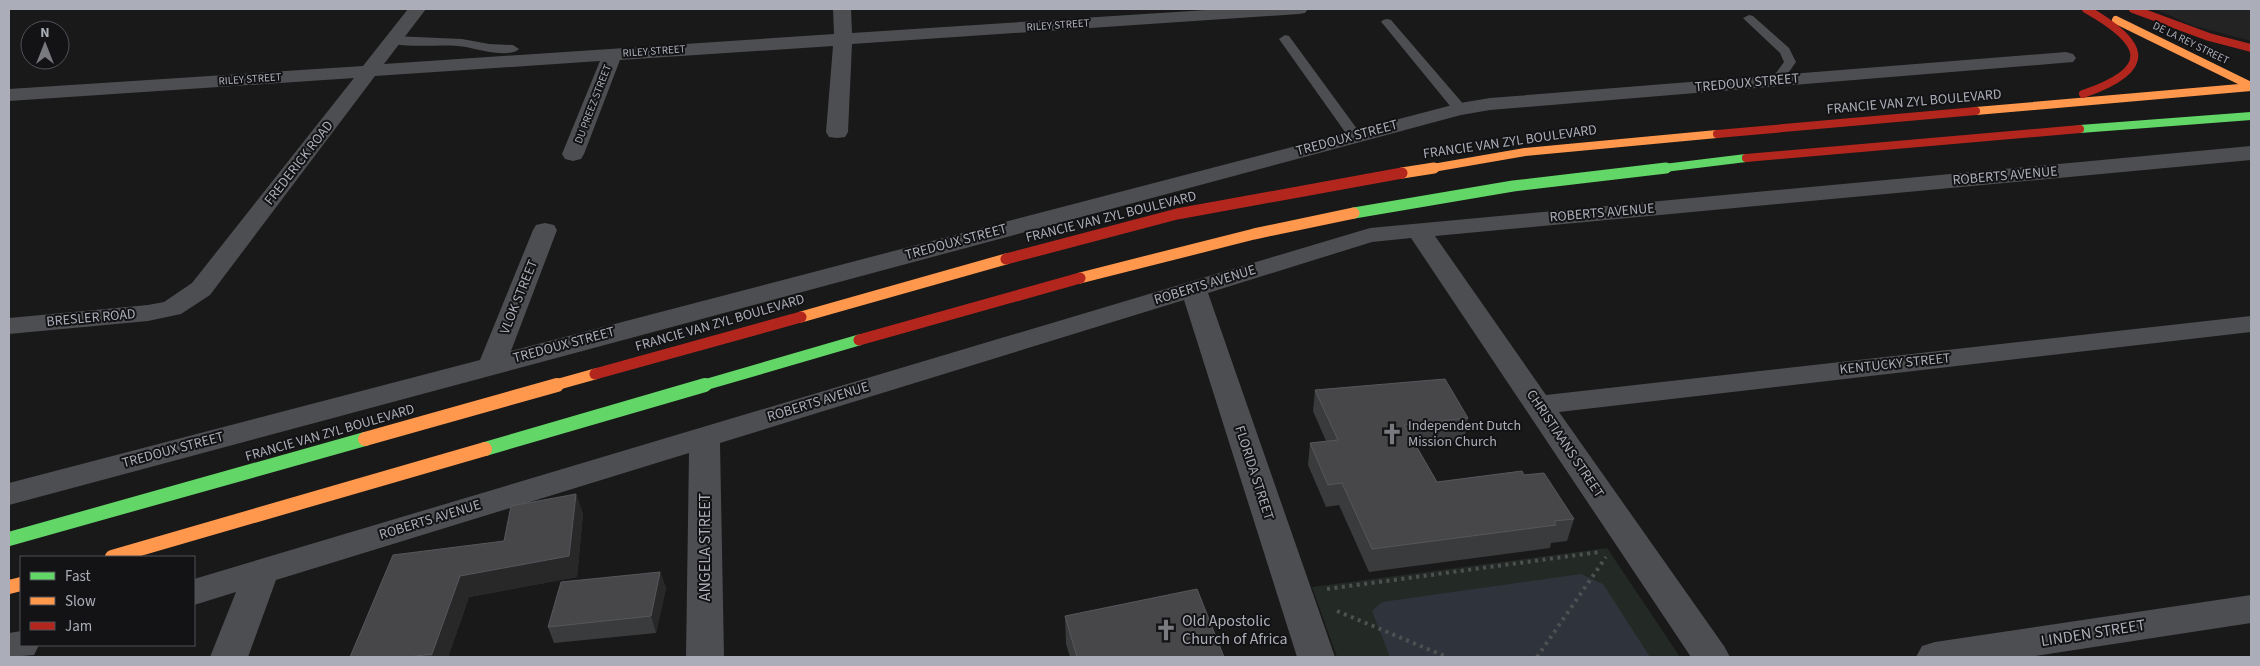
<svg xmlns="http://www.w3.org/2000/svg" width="2260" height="666" font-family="'Source Sans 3',sans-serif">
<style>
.built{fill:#232324}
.green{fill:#232924}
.water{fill:#2f343c}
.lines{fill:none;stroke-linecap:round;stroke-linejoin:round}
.path{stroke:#4f5052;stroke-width:4;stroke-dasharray:3 4.5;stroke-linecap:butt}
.lane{fill:#4d4e51;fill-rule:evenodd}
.street{fill:#4d4e51;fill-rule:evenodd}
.fast-far2{stroke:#63d668;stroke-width:8}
.fast-far1{stroke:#63d668;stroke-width:11}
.fast{stroke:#63d668;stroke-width:14}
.slow-far2{stroke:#ff974d;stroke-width:8}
.slow-far1{stroke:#ff974d;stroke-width:11}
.slow{stroke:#ff974d;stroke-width:14}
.jam-far1{stroke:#b3261e;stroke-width:8}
.jam{stroke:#b3261e;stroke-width:11}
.wall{fill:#3a3b3c}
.shaded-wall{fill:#282829}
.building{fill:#47474a;stroke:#56575b}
.labels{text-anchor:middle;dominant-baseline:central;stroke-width:4;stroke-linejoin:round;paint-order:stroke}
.far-street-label{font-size:11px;fill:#abaeb8;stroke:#131315}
.street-label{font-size:14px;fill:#abaeb8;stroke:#131315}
.poi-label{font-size:14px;fill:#abaeb8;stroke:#131315;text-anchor:start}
.near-street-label{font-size:16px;fill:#abaeb8;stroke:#131315}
.near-poi-label{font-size:16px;fill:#abaeb8;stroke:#131315;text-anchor:start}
</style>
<rect width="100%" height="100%" fill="#191919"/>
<polygon class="built" points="2155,9 2251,9 2251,41 2194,26"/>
<polygon class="green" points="1607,548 1680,657 1337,657 1312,587"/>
<polygon class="water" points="1581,574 1603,584 1650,657 1390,657 1372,611 1382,602"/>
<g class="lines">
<g class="path">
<polyline points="1327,589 1600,552"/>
<polyline points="1337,611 1447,657"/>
<polyline points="1537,657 1606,557"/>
</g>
<g class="lane">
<polygon points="1749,15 1753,16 1789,48 1796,62 1781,83 1777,84 1771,80 1784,62 1780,53 1745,20 1743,18"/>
<polygon points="1387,19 1391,20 1465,106 1467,109 1465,112 1455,112 1383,24 1381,22 1383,20"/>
<polygon points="1285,35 1289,36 1360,133 1362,136 1360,139 1350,139 1279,39"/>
<path d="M393 36 462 39 489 44 513 45 519 49C511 58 478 50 466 47 441 43 414 49 389 43L387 40Z"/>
</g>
<g class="street">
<polygon points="408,9 426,9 384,64 834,34 833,9 851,9 852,33 1222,9 1308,9 1305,13 1299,14 852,44 848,132 845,137 837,138 829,137 826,132 833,46 620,60 584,154 581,159 573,161 565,159 562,154 600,61 375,76 210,295 181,314 148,321 9,334 9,318 148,305 164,302 192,283 354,78 9,101 9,89 363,66"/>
<polygon points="2066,52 2073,54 2076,58 2073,62 1490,110 1461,115 9,505 9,483 480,360 533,230 536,225 545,223 554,225 557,230 511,351 1460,103 1490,98"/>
<polygon points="2251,146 2251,160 1435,236 1546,395 2251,316 2251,332 1559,412 1724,646 1730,657 1691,657 1411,238 1372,242 1208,293 1335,657 1297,657 1184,300 720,443 724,657 686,657 689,453 276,580 248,657 210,657 236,592 194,605 194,579 1370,228"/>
<polygon points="2251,595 2251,623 2029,657 1916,657 1922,646 1935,642"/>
<polygon points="21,631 21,645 39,645 34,655 9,657 9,633"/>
</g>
<g class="fast-far2">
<polyline points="2080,129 2251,116"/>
<polyline points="1656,169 1746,158"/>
</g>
<g class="fast-far1">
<polyline points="1354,213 1513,186 1666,168"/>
<polyline points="701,386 859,340"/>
</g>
<g class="fast">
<polyline points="485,449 705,385"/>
<polyline points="9,539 365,439"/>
</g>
<g class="slow-far2">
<polyline points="2116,20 2251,86"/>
<polyline points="1976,111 2251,87"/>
<polyline points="1427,169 1525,152 1717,134"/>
</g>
<g class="slow-far1">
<polyline points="1402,173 1434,168"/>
<polyline points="1080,278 1254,234 1354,213"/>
<polyline points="801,317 1006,259"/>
<polyline points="552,386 595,374"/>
</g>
<g class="slow">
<polyline points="365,439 557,385"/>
<polyline points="112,557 485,449"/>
<polyline points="9,587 21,584"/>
</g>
<g class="jam-far1">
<polyline points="2133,9 2209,37 2251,48"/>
<path d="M2083 94C2156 69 2146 43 2086 9"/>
<polyline points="1717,134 1976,111"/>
<polyline points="1746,158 2080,129"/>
</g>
<g class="jam">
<polyline points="1006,259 1177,214 1402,173"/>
<polyline points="859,340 1080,278"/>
<polyline points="595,374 801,317"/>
</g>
</g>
<g class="wall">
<polygon points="1315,390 1468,418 1464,440 1416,445 1437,482 1524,475 1574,519 1567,541 1551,543 1550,548 1369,572 1339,505 1326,507 1308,465 1310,443 1326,441 1313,411"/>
<polygon points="576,494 583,514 577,577 469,597 448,657 350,657 504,541"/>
<polygon points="660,572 666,588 656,633 554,643 548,627"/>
<polygon points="1065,616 1224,657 1070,657 1066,644"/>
</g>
<g class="shaded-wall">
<polygon points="576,494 583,514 577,577 469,597 448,657 433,657 432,654 460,576"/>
<polygon points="660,572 666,588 656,633 651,616"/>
</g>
<g class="building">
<polygon points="1445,379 1468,418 1404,425 1437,482 1522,471 1524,475 1544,473 1574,519 1554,521 1556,525 1372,549 1342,483 1328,485 1310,443 1338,440 1315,390"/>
<polygon points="576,494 569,556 460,576 432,654 408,657 350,657 393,555 504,541 511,506"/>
<polygon points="660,572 651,616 548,627 561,582"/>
<polygon points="1197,589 1224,657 1077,657 1065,616"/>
</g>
<defs>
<g id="church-bare" transform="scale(1.725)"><path d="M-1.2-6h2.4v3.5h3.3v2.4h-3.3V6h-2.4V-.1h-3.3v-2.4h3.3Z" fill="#787a80" stroke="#131315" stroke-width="2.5" paint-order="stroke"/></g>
</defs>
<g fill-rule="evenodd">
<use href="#church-bare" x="1392" y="434"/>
<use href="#church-bare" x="1166" y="630"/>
</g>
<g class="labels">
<g class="far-street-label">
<text transform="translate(1058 25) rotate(-4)">RILEY STREET</text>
<text transform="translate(2191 43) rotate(26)">DE LA REY STREET</text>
<text transform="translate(654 51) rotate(-4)">RILEY STREET</text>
<text transform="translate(250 79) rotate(-4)">RILEY STREET</text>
<text transform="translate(593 104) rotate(-69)">DU PREEZ STREET</text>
</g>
<g class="street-label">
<text transform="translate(1747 83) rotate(-5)">TREDOUX STREET</text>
<text transform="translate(1914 102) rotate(-5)">FRANCIE VAN ZYL BOULEVARD</text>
<text transform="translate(1347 138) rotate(-15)">TREDOUX STREET</text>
<text transform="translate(1510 142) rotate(-8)">FRANCIE VAN ZYL BOULEVARD</text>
<text transform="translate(299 163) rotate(-52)">FREDERICK ROAD</text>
<text transform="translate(2005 176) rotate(-5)">ROBERTS AVENUE</text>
<text transform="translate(1602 213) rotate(-5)">ROBERTS AVENUE</text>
<text transform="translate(1111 217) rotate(-14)">FRANCIE VAN ZYL BOULEVARD</text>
<text transform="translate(956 242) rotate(-15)">TREDOUX STREET</text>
<text transform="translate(1205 285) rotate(-17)">ROBERTS AVENUE</text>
<text transform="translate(519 297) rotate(-68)">VLOK STREET</text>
<text transform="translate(91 318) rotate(-5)">BRESLER ROAD</text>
<text transform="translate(720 323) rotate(-16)">FRANCIE VAN ZYL BOULEVARD</text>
<text transform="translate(564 345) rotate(-15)">TREDOUX STREET</text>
<text transform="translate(1895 364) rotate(-6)">KENTUCKY STREET</text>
<text transform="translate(818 402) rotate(-17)">ROBERTS AVENUE</text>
<text transform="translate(330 433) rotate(-16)">FRANCIE VAN ZYL BOULEVARD</text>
<text transform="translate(1565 444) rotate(56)">CHRISTIAANS STREET</text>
<text transform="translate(173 450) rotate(-15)">TREDOUX STREET</text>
<text transform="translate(1254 473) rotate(72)">FLORIDA STREET</text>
<text transform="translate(430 520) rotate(-17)">ROBERTS AVENUE</text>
</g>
<g class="poi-label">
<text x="1408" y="426">Independent Dutch<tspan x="1408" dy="16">Mission Church</tspan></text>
</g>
<g class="near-street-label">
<text transform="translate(705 547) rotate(-90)">ANGELA STREET</text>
<text transform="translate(2093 633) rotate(-9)">LINDEN STREET</text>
</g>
<g class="near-poi-label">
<text x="1182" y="621">Old Apostolic<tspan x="1182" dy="18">Church of Africa</tspan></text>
</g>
</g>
<rect width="2260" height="666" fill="none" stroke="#abaeb8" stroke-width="20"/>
<rect x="20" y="556" width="175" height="90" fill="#131315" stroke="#505156"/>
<rect x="30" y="572" width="25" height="8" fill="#63d668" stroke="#505156"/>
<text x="65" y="581" font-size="15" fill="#abaeb8">Fast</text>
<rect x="30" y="597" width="25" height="8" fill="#ff974d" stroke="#505156"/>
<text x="65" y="606" font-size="15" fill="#abaeb8">Slow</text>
<rect x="30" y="622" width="25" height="8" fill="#b3261e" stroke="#505156"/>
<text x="65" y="631" font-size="15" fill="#abaeb8">Jam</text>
<g transform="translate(45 45)"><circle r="24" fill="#131315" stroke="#505156"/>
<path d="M0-4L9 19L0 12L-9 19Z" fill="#787a80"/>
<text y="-8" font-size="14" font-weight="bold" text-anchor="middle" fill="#abaeb8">N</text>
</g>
</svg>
